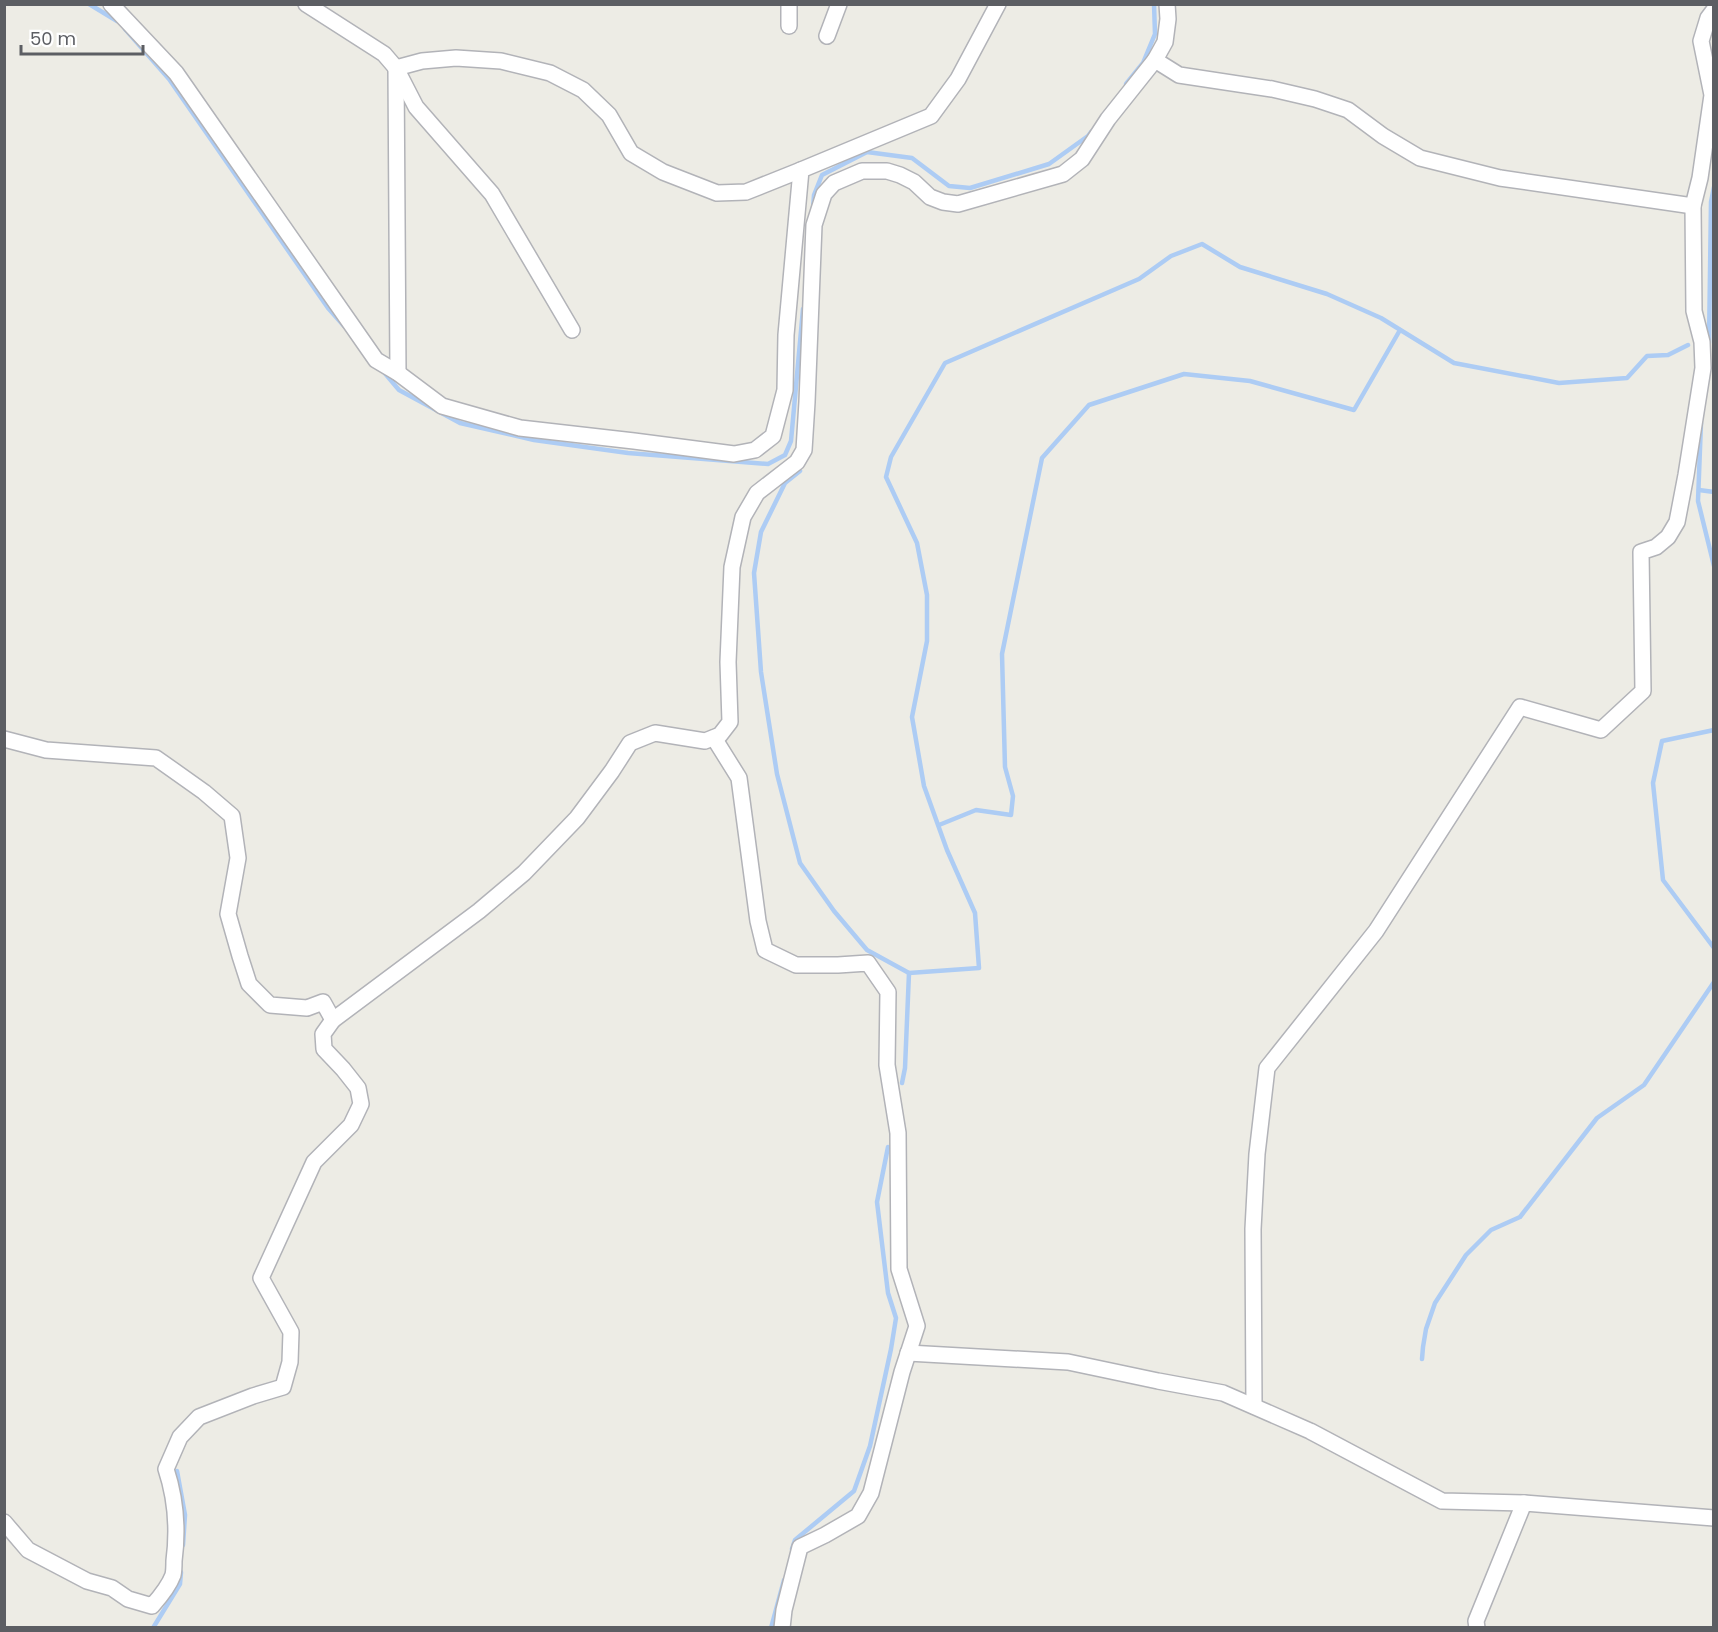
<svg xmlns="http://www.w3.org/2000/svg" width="1718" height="1632" font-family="Poppins,sans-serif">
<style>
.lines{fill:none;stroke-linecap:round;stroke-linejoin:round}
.stream{stroke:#adccf4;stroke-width:4.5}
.minor-casing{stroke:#b2b3b8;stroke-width:18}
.minor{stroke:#fff;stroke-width:15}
</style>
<rect width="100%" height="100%" fill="#edece5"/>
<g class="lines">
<g class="stream">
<polyline points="89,4 117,21"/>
<polyline points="125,29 169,79 328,308 344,326"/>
<polyline points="1126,84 1143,63 1155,34 1154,4"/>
<polyline points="813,208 814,195 822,175 867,152 912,158 949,186 970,188 1049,164 1088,136 1091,132"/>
<polyline points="1709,343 1711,202 1714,187"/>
<polyline points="383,371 399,390 460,423 534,440 628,453 768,464 785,455 791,441 803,309"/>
<polyline points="1701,423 1698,501 1714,566"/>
<polyline points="800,471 785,483 761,532 754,573 761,672 777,774 800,863 834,911 867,950 909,973 979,968 975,913 947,850 924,786 912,717 927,641 927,595 917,543 886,477 891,457 945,363 1139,279 1171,256 1202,244 1240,267 1327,294 1381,318 1454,363 1559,383 1627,378 1647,356 1668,355 1688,345"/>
<polyline points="1699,490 1714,492"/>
<polyline points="1714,730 1662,741 1653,783 1663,880 1714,948"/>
<polyline points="939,825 976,810 1011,815 1013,796 1005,767 1002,654 1042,458 1089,405 1184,374 1250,381 1354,410 1400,330"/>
<polyline points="902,1083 905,1068 909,973"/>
<polyline points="1422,1359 1423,1347 1426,1329 1435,1303 1466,1255 1491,1230 1520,1217 1597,1118 1644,1085 1714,982"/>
<polyline points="177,1471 185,1515 183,1545"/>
<polyline points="792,1549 795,1540 854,1491 870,1446 891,1349 896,1318 888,1293 877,1202 888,1147"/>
<polyline points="153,1628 180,1584 181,1572"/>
<polyline points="771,1628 784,1580"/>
</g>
<g class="minor-casing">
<g id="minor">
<polyline points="111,4 176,73 376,360 398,373 442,406 520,428 634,441 734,454 755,450 773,436 785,390 786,335 801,170 931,116 958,79 998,4"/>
<polyline points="306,4 384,54 396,68 416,107 492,194 572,330"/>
<polyline points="789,26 789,4"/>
<polyline points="827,36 839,4"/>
<polyline points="1155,60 1165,42 1168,19 1167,4"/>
<polyline points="398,373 396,68 422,61 456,58 501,61 550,73 583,90 609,115 631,153 663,172 717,193 746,192 801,170"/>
<polyline points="714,738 739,778 758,921 765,950 796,965 838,965 868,963 888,992 887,1065 898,1133 899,1269 917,1326 902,1372 871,1493 858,1516 825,1535 800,1547 784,1610 782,1628"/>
<polyline points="4,739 46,750 156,758 204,792 232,816 238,858 228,914 240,956 249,984 270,1005 307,1008 323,1002 333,1020"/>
<polyline points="908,1353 1068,1362 1158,1381 1223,1393 1310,1431 1442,1501 1524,1503"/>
<polyline points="1254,1406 1253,1229 1257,1154 1267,1068 1376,931 1520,707 1601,730 1643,691 1641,552 1656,547 1668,537 1677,522 1686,475 1703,368 1702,342 1694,311 1693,206 1700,178 1712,95 1701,41 1708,18 1714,10"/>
<path d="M4 1522 28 1550 87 1581 112 1588 128 1599 152 1606C160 1597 169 1586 173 1575 174 1571 174 1565 174 1561 178 1530 176 1499 166 1469L180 1437 199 1417 253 1396 283 1387 290 1362 291 1332 261 1278 314 1162 351 1125 361 1104 358 1088 343 1069 324 1049 323 1034 333 1020 479 911 524 873 577 818 612 771 630 743 655 733 705 741 720 735 730 722 728 662 732 567 743 517 757 493 797 462 804 450 807 402 814 225 824 194 834 183 862 171H887L900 175 914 182 930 197 943 202 958 204 1063 174 1082 159 1108 119 1155 60 1179 75 1272 89 1315 99 1348 110 1383 136 1420 158 1500 178 1693 206"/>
<polyline points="1477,1628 1476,1621 1524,1503 1714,1518"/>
</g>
</g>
<use href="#minor" class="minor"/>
</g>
<rect width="1718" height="1632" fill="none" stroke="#5c5e63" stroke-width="12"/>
<path d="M21 45v9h122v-9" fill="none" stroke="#5c5e63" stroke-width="3"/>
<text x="30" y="45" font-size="18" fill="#5c5e63" stroke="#ffffff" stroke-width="4.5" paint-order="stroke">50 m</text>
</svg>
